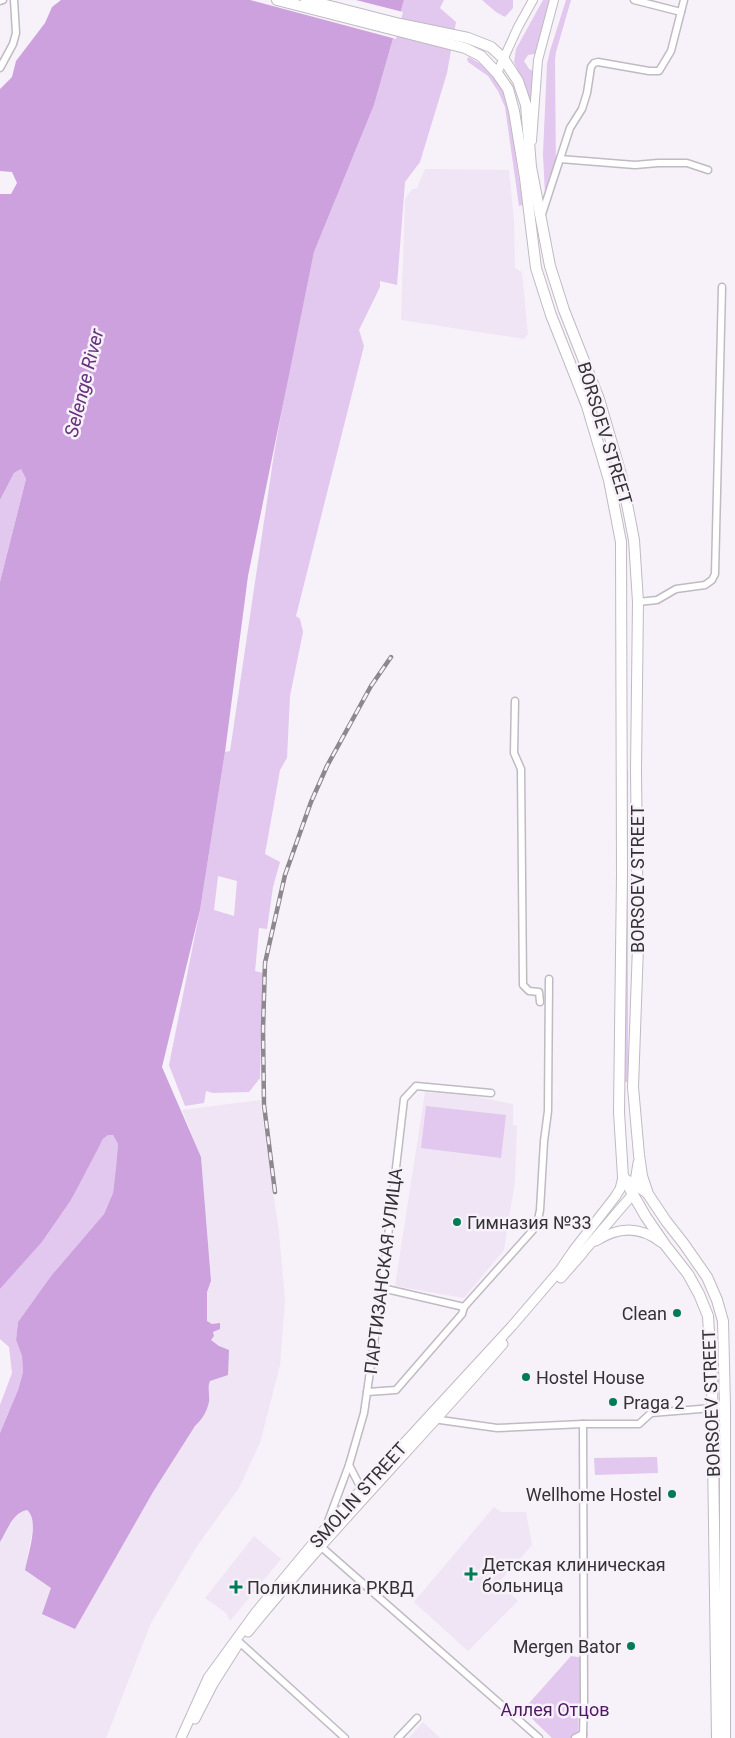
<svg xmlns="http://www.w3.org/2000/svg" width="735" height="1738" font-family="Roboto,sans-serif">
<style>
.built{fill:#f0e5f4}
.green{fill:#e2c7ee;fill-rule:evenodd}
.water{fill:#cca1de}
.pier{fill:#f7f1fa}
.lines{fill:none;stroke-linecap:round;stroke-linejoin:round}
.minor-casing{stroke:#c0bac3;stroke-width:9}
.tertiary-casing{stroke:#c0bac3;stroke-width:10}
.secondary-casing{stroke:#c0bac3;stroke-width:11}
.primary-casing{stroke:#c0bac3;stroke-width:12}
.minor{stroke:#fff;stroke-width:6}
.tertiary{stroke:#fff;stroke-width:8}
.secondary{stroke:#fff;stroke-width:9}
.primary{stroke:#fff;stroke-width:10}
.rail-casing{stroke:#8c888e;stroke-width:4.5}
.rail{stroke:#f7f1fa;stroke-width:2.5;stroke-dasharray:8;stroke-linecap:butt}
.poi-dot{fill:#007b59;stroke:#f7f1fa;stroke-width:2}
.labels{text-anchor:middle;dominant-baseline:central;stroke-width:5;stroke-linejoin:round;paint-order:stroke}
.street-label{font-size:18px;fill:#343235;stroke:#f7f1fa}
.poi-label{font-size:18px;fill:#343235;stroke:#f7f1fa;text-anchor:start}
.park-label{font-size:18px;fill:#4d1860;stroke:#f7f1fa}
.water-label{font-size:19px;font-style:italic;fill:#653179;stroke:#f7f1fa}
</style>
<rect width="100%" height="100%" fill="#f7f1fa"/>
<g class="built">
<polygon points="425,169 509,170 514,220 515,268 522,272 528,334 524,339 401,320 405,199 412,189 417,188"/>
<polygon points="425,1092 473,1096 513,1104 513,1125 517,1126 515,1181 504,1250 464,1298 395,1286"/>
<polygon points="260,1100 279,1233 285,1300 280,1365 260,1443 239,1488 197,1546 151,1623 106,1738 0,1738 0,1542 15,1517 21,1511 27,1510 32,1514 34,1522 25,1570 153,1492 195,1426 201,1421 209,1403 208,1386 219,1346 211,1340 215,1330 212,1324 207,1321 207,1292 211,1281 201,1157 182,1110"/>
<polygon points="494,1507 501,1512 526,1512 532,1545 499,1582 518,1601 468,1651 414,1602"/>
<polygon points="254,1536 281,1559 230,1621 226,1613 205,1598"/>
<polygon points="423,1722 440,1738 409,1738"/>
</g>
<g class="green">
<path d="M404 0H444L440 8 456 22 447 73 420 162 405 182 397 285 380 281V287L359 330 364 346 296 616 300 619 303 632 290 696 287 758 280 770 265 854 280 862 273 887 267 929 259 928 255 971 263 973 260 1078 249 1092 213 1093 206 1091 204 1103 185 1106 169 1065 200 910 225 752 230 751 274 454 287 381 314 252 374 105ZM218 876 237 881 234 916 214 910Z"/>
<polygon points="482,0 513,0 513,8 505,17 496,12"/>
<polygon points="543,0 556,0 540,53 528,55 524,61 529,69 537,73 534,122 527,90 514,62 516,49"/>
<polygon points="566,0 571,0 556,52 555,60 556,174 545,195 543,154 547,64 550,51"/>
<polygon points="469,57 486,67 503,88 513,117 517,166 523,205 519,206 505,107 498,91 488,76 468,62 467,59"/>
<polygon points="21,469 26,479 0,582 0,500 14,473"/>
<rect x="625" y="770" width="3" height="312"/>
<polygon points="426,1106 506,1115 501,1158 421,1148"/>
<polygon points="108,1135 113,1135 118,1144 116,1167 113,1193 104,1214 51,1276 18,1322 16,1340 22,1356 23,1372 18,1390 0,1433 0,1405 12,1373 9,1347 0,1339 0,1289 42,1242 71,1200 87,1167 103,1139"/>
<polygon points="657,1457 658,1473 595,1475 594,1458"/>
<polygon points="571,1656 584,1658 584,1702 579,1706 578,1738 552,1738 523,1710"/>
</g>
<path class="water" d="M61 0H404L374 105 314 252 248 576 225 752 200 910 162 1067 201 1157 211 1281 207 1292V1321L212 1324 220 1323V1329L213 1332 214 1336 211 1340 219 1346 229 1350 228 1375 210 1381C207 1388 210 1395 209 1402 207 1411 202 1420 195 1426L153 1492 75 1629 42 1614 51 1588 25 1570C28 1554 40 1520 27 1510 13 1512 7 1531 0 1542V1433L18 1390 23 1372 22 1356 16 1340 18 1322 51 1276 104 1214 113 1193 116 1167 118 1144 113 1135H108L103 1139 71 1200 42 1242 0 1289V582L26 479 21 469 14 473 0 500V194H11L17 183 12 172 0 171V89L12 77 16 61 45 23 52 7Z"/>
<polygon class="pier" points="250,0 356,0 403,12 396,39"/>
<g class="lines">
<g class="minor-casing">
<g id="minor">
<polyline points="634,0 681,12"/>
<polyline points="0,1 3,0"/>
<polyline points="0,68 13,44 16,33 14,0"/>
<polyline points="560,159 635,165 658,163 687,163 708,170"/>
<polyline points="542,214 570,128 582,109 587,93 591,67 594,63 598,62 649,71 659,71 671,51 684,0"/>
<polyline points="638,602 657,600 676,589 705,585 712,580 715,574 722,287"/>
<polyline points="515,701 514,753 521,769 523,985 529,991 539,992 540,1002"/>
<polyline points="382,1288 464,1307"/>
<polyline points="367,1392 396,1390 462,1314 464,1307 533,1230 538,1220 540,1210 544,1141 548,1111 549,979"/>
<polyline points="433,1419 497,1428 583,1424 639,1424 651,1413 725,1407"/>
<polyline points="349,1465 362,1490"/>
<polyline points="327,1524 349,1465 364,1413 382,1288 404,1099 416,1086 491,1093"/>
<polyline points="318,1544 539,1738"/>
<polyline points="236,1639 345,1738"/>
<polyline points="583,1734 584,1702 583,1424"/>
<polyline points="398,1738 417,1718"/>
<polyline points="575,1738 583,1734 583,1737"/>
</g>
</g>
<g class="tertiary-casing">
<g id="tertiary">
<polyline points="497,73 518,27 533,0"/>
<polyline points="532,141 538,60 554,0"/>
</g>
</g>
<g class="secondary-casing">
<g id="secondary">
<path d="M596 1241C619 1226 641 1226 662 1243"/>
<polyline points="579,1257 633,1194 638,1163"/>
<polyline points="561,1278 582,1254"/>
<path d="M248 1632C329 1532 419 1441 503 1344"/>
<polyline points="195,1719 213,1684 237,1646"/>
<polyline points="181,1738 208,1678 256,1612 325,1529 512,1326 560,1270 573,1251 615,1197 620,1189 623,1177 648,1194"/>
</g>
</g>
<g class="primary-casing">
<g id="primary">
<polyline points="277,0 465,48 481,56 497,73 508,89 514,111 525,178 536,268 551,315 587,406 609,480 621,542 622,875 619,1112 623,1177 646,1217 666,1246 688,1274 699,1294 708,1316 712,1382 717,1738"/>
<polyline points="306,0 400,24 468,38 491,47 503,58 518,81 526,105 531,167 550,266 564,310 599,399 622,478 634,540 638,602 636,770 638,946 633,1087 639,1155 642,1176 648,1194 666,1221 684,1244 707,1277 717,1300 723,1321 725,1407 725,1738"/>
</g>
</g>
<use href="#minor" class="minor"/>
<use href="#tertiary" class="tertiary"/>
<use href="#secondary" class="secondary"/>
<use href="#primary" class="primary"/>
<g class="rail-casing">
<polyline id="rail" points="275,1192 264,1105 263,1030 265,963 285,875 311,802 327,766 371,686 391,657"/>
</g>
<use href="#rail" class="rail"/>
</g>
<g class="poi-dot">
<circle cx="457" cy="1222" r="5"/>
<circle cx="677" cy="1313" r="5"/>
<circle cx="526" cy="1377" r="5"/>
<circle cx="613" cy="1402" r="5"/>
<circle cx="672" cy="1494" r="5"/>
<path d="M468.5 1566.5h5v5h5v5h-5v5h-5v-5h-5v-5h5z"/>
<path d="M233.5 1579.5h5v5h5v5h-5v5h-5v-5h-5v-5h5z"/>
<circle cx="631" cy="1646" r="5"/>
</g>
<g class="labels">
<g class="street-label">
<text transform="translate(605 433) rotate(73)">BORSOEV STREET</text>
<text transform="translate(637 879) rotate(-90)">BORSOEV STREET</text>
<text transform="translate(383 1271) rotate(-83)">ПАРТИЗАНСКАЯ УЛИЦА</text>
<text transform="translate(711 1403) rotate(-92)">BORSOEV STREET</text>
<text transform="translate(358 1495) rotate(-48)">SMOLIN STREET</text>
</g>
<g class="poi-label">
<text x="467" y="1222">Гимназия №33</text>
<text x="667" y="1313" text-anchor="end">Clean</text>
<text x="536" y="1377">Hostel House</text>
<text x="623" y="1402">Praga 2</text>
<text x="662" y="1494" text-anchor="end">Wellhome Hostel</text>
<text x="482" y="1564">Детская клиническая<tspan x="482" dy="21">больница</tspan></text>
<text x="247" y="1587">Поликлиника РКВД</text>
<text x="621" y="1646" text-anchor="end">Mergen Bator</text>
</g>
<g class="park-label">
<text x="555" y="1709">Аллея Отцов</text>
</g>
<g class="water-label">
<text transform="translate(84 383) rotate(-76)">Selenge River</text>
</g>
</g>
</svg>
